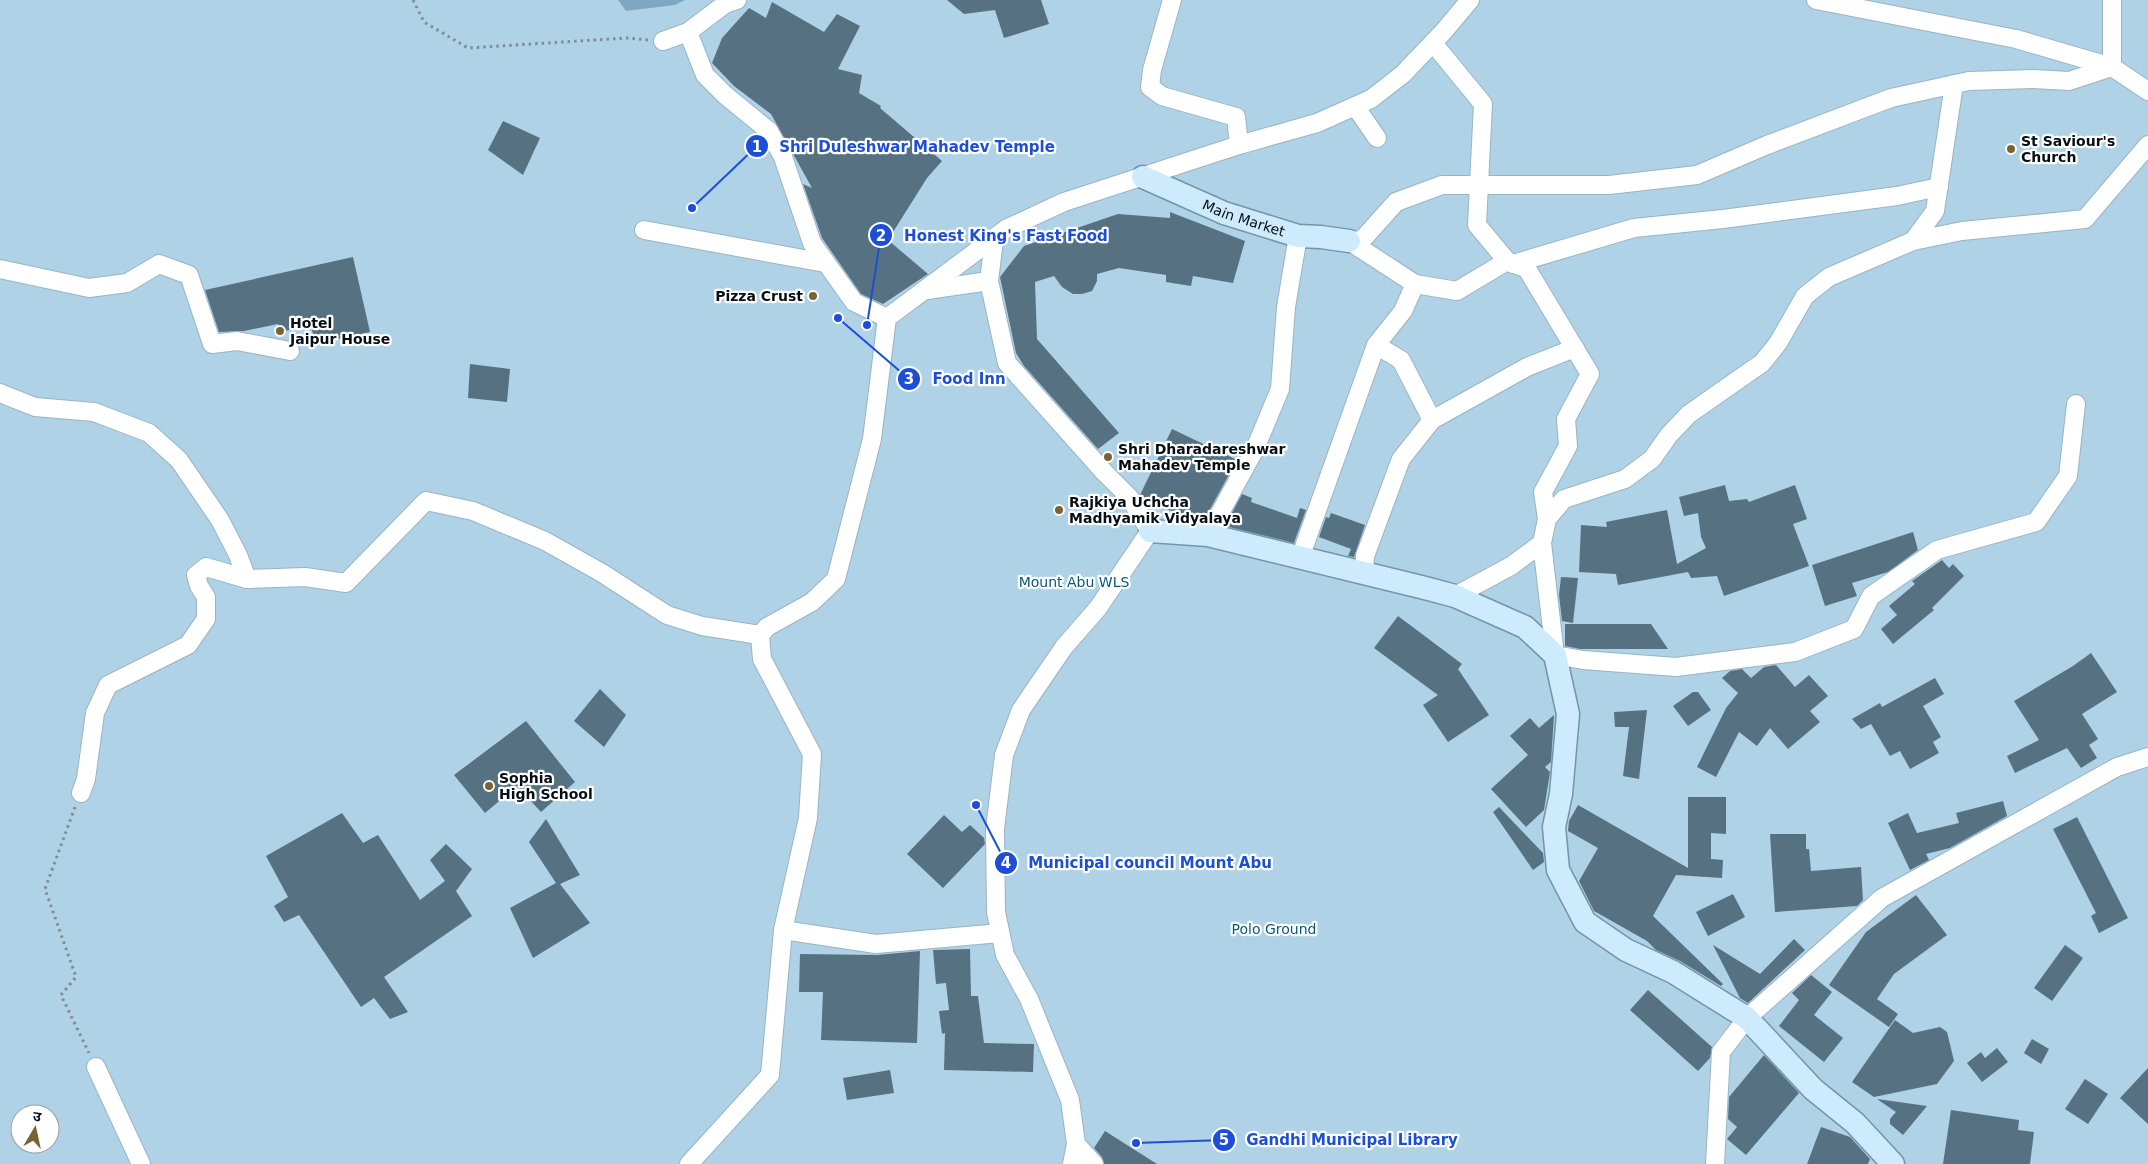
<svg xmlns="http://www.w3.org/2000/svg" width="2148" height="1164" font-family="'DejaVu Sans','Noto Sans Devanagari',sans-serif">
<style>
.green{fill:#afd2e7;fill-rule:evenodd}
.water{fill:#7ea8c2}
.building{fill:#567181}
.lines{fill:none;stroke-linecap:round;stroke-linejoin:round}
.minor-casing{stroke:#98b4c6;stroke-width:20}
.major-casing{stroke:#7295ab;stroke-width:25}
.path{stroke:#828c93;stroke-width:3;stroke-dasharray:2.5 4;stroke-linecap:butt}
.minor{stroke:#fff;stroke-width:18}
.major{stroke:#cdebfd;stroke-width:22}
.poi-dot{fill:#796333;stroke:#fff;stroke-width:2}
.labels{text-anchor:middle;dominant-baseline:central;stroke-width:4.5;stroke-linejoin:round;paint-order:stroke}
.poi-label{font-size:14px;font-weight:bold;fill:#050e14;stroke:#fff;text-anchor:start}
.street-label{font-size:14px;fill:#050e14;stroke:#fff}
.park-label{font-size:14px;fill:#0a587b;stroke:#fff}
.leader{fill:none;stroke:#1d4ed8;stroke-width:2}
.callout-dot{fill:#1d4ed8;stroke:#fff;stroke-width:2}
.mark-label{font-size:15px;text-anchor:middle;font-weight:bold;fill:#fff}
.callout-label{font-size:15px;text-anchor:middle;font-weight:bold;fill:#1d4ed8;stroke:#fff;stroke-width:4.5;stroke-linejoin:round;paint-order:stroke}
</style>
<rect width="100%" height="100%" fill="#e9f5fc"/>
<path class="green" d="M0 0H2148V1164H0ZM20 1114H50V1144H20Z"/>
<polygon class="water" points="618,0 685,0 675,5 626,11"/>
<g class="building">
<polygon points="947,0 1041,0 1049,24 1004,38 995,10 964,14"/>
<polygon points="772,2 824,32 837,14 860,26 838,69 862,75 859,93 881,106 880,108 942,161 927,178 888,240 928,274 883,304 861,294 822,238 803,184 812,188 771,114 734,86 712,63 722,38 749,8 766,18"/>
<polygon points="503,121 540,138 523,175 488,150"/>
<polygon points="1170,212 1245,241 1233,283 1193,276 1191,286 1166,282 1166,275 1119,268 1097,274 1097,281 1092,291 1082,294 1073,294 1062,287 1054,276 1035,282 1037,339 1119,433 1098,449 1024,366 1016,353 1000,277 1024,246 1118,214 1170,218"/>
<polygon points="353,257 370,332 315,344 311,325 280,332 278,324 244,331 219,332 205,290"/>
<polygon points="470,364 510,369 507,402 468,398"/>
<polygon points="1172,429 1237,460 1203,522 1191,521 1140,495"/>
<polygon points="1725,485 1729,501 1747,499 1749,502 1795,485 1807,519 1793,524 1809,566 1724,596 1717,576 1691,578 1688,572 1618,585 1616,574 1579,572 1581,525 1607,527 1606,522 1667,510 1677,564 1706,548 1701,537 1698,513 1684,516 1679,497"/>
<polygon points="1242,494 1252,498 1251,502 1297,518 1300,508 1306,510 1294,543 1225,526"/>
<polygon points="1331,513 1365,525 1354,557 1348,556 1351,549 1319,537 1326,517 1329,518"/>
<polygon points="1913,532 1918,550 1888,572 1852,583 1857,596 1825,606 1812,565"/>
<polygon points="1942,560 1949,568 1953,564 1964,576 1932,608 1934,610 1893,644 1881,629 1897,615 1889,606 1915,584 1912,581"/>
<polygon points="1561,577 1578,578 1573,623 1562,621 1559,595"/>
<polygon points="1398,616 1462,664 1458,669 1489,715 1448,742 1423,705 1438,695 1374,648"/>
<polygon points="1565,624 1651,624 1668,649 1580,649 1565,646"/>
<polygon points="2091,653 2117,692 2082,714 2098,739 2089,745 2097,758 2081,768 2067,748 2015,773 2007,756 2039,740 2014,701 2073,666"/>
<polygon points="1776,665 1795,687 1809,675 1828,696 1810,711 1820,722 1788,749 1770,728 1757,746 1739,732 1716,777 1697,767 1726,708 1738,693 1722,678 1730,671 1742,669 1751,678 1764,667"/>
<polygon points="1935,678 1944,694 1923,706 1941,737 1933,742 1939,753 1910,769 1900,751 1890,756 1871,724 1861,729 1852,719 1880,703 1882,707"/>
<polygon points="600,689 626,715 604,747 574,721"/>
<polygon points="1693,692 1698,692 1711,710 1688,726 1673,706"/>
<polygon points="1647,710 1639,779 1623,776 1629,727 1615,727 1614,712"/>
<polygon points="1554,715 1551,762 1545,767 1550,772 1544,810 1526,827 1491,789 1528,755 1510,736 1530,718 1539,728"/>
<polygon points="526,721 575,782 541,812 517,786 485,813 454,775"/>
<polygon points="1688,797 1726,797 1726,834 1711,833 1711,859 1723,860 1722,878 1676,875 1653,916 1723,984 1721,986 1680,961 1656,950 1647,941 1594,911 1579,881 1598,848 1568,831 1569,821 1578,805 1688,868"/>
<polygon points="2003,801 2007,816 1950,848 1926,854 1929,860 1910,870 1888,823 1908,813 1917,833 1959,823 1956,813"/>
<polygon points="1499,807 1543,853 1544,862 1533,870 1493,812"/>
<polygon points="342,813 363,843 378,835 420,900 445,881 430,860 446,844 472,869 456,891 472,916 384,977 408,1012 390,1019 374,998 361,1007 299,915 284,922 274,906 288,897 266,856"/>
<polygon points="944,815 962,832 970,825 984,838 985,844 943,888 907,854"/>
<polygon points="2077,817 2128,918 2099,933 2091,916 2096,913 2053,829"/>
<polygon points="546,819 580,875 560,884 590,923 533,958 510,908 556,883 529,842"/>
<polygon points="1770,834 1806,834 1806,849 1809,849 1811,871 1861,867 1863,900 1857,906 1775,912"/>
<polygon points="1733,894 1745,917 1708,936 1696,912"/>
<polygon points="1916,895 1947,935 1894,974 1877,999 1898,1014 1889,1027 1829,985 1866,932"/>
<polygon points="1794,939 1805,950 1748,1003 1740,998 1713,945 1760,974"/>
<polygon points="2065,945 2083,958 2052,1001 2034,988"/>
<polygon points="970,949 971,996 978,996 984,1043 1034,1044 1033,1072 944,1070 945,1033 942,1034 939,1011 949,1010 946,983 936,984 933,950"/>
<polygon points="920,951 917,1043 821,1040 823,992 799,992 800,954 877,955"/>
<polygon points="1811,975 1832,992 1814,1015 1843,1038 1824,1062 1779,1026 1799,1000 1792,993"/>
<polygon points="1648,990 1712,1047 1710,1058 1698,1071 1630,1010"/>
<polygon points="1895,1020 1913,1033 1940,1027 1947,1032 1954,1061 1937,1084 1874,1097 1852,1082"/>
<polygon points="2032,1039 2049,1049 2041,1064 2024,1053"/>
<polygon points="1997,1048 2008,1062 1982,1082 1967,1063 1981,1052 1985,1058"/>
<polygon points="1764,1055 1799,1093 1746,1155 1727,1139 1737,1127 1728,1119 1729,1097"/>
<polygon points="2148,1068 2148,1124 2120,1098"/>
<polygon points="890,1070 894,1093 847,1100 843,1078"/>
<polygon points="2085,1079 2108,1094 2088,1124 2065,1109"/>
<polygon points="1877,1099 1927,1106 1903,1135 1890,1124 1890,1119 1896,1112"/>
<polygon points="1951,1110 2019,1120 2018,1130 2034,1132 2030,1164 1943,1164"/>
<polygon points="1821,1127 1850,1137 1870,1159 1868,1164 1807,1164"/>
<polygon points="1105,1131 1157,1164 1104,1164 1102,1157 1094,1148"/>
</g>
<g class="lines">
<g class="minor-casing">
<g id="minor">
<polyline points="1172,0 1152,70 1150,87 1162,96 1236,117 1239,145"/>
<polyline points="1816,0 2016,39 2112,67 2148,91"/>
<polyline points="688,32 705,75 725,95 769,131 783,157 812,243 854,302 887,318"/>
<polyline points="663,41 688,32 725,4 737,0"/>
<polyline points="1433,43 1483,104 1477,225 1507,261 1527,269 1590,374 1566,419 1568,446 1543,492 1547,519"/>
<polyline points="1355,106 1377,138"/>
<polyline points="644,230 825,263"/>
<polyline points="994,240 989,281 1007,363 1104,472 1129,497 1150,531 1098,608 1064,647 1021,710 1004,755 995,829 996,912 1005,955 1029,999 1070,1100 1076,1144 1072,1164"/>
<polyline points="1349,241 1362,240 1396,202 1442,185 1609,185 1697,175 1767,145 1891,98 1969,81 2033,79 2069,81 2112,67 2112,0"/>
<polyline points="1349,241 1415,284 1457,291 1507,261"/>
<polyline points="1913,241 1935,211 1954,84"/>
<polyline points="1513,264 1634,228 1723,219 1897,196 1939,187"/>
<polyline points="0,269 89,288 127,283 159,264 189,275 212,344 237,341 290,351"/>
<polyline points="927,290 989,281"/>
<polyline points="1376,345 1401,360 1432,420"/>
<polyline points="0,393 35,407 94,412 149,433 179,460 220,520 238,555 247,579"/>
<polyline points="2076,404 2068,476 2036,522 1937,550 1871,596 1854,629 1795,652 1676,667 1583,660 1555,655 1542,543 1547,519 1564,499 1625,479 1652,459 1669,435 1689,414 1762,363 1778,343 1805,296 1829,277 1913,241 1962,231 2085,219 2148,145"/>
<polyline points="1208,535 1255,449 1280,389 1286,307 1298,236"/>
<polyline points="1300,558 1376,345 1403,311 1415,284"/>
<polyline points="1364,574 1365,556 1401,459 1432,420 1527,367 1575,348"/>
<polyline points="1455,596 1511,566 1542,543"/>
<polyline points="81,793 86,779 95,713 108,685 188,645 206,619 206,597 199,586 196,575 206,567 247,579 305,577 346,583 426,501 473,511 545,541 602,573 667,615 702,626 760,635"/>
<polyline points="783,930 876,944 1000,933"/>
<polyline points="96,1067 141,1164"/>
<polyline points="1076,1144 1094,1164"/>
<polyline points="689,1164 770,1075 783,930 808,818 812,754 762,659 760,635 767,627 812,602 836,579 872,439 887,318 1006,229 1064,202 1239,145 1317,123 1371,99 1403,74 1444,31 1470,0"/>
<polyline points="1715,1164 1721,1052 1747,1018 1882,898 2117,767 2148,757"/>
</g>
</g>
<g class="major-casing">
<g id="major">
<path id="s1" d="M1143 177 1224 213 1298 236 1321 237 1349 241"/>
<polyline points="1150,531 1208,535 1425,588 1455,596 1525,627 1555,655 1568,714 1561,794 1554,827 1558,870 1585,922 1626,950 1673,972 1747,1018 1813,1089 1855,1123 1893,1164"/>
</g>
</g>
<g class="path">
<polyline points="413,0 424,22 468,48 626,38 649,40"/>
<polyline points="75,807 45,889 76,977 61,995 89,1053"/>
</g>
<use href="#minor" class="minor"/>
<use href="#major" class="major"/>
</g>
<g class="poi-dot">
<circle cx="2011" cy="149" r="5"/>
<circle cx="813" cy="296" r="5"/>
<circle cx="280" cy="331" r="5"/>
<circle cx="1108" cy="457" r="5"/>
<circle cx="1059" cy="510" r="5"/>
<circle cx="489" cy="786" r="5"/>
</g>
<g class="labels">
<g class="poi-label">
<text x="2021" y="141">St Saviour's<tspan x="2021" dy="16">Church</tspan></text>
<text x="803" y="296" text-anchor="end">Pizza Crust</text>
<text x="290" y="323">Hotel<tspan x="290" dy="16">Jaipur House</tspan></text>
<text x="1118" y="449">Shri Dharadareshwar<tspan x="1118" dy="16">Mahadev Temple</tspan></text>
<text x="1069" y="502">Rajkiya Uchcha<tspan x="1069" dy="16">Madhyamik Vidyalaya</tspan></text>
<text x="499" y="778">Sophia<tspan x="499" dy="16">High School</tspan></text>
</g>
<g class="street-label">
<text stroke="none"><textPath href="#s1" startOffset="109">Main Market</textPath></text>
</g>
<g class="park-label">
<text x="1074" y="582">Mount Abu WLS</text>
<text x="1274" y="929">Polo Ground</text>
</g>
</g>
<path class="leader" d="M692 208L757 146M867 325L881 235M838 318L909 379M976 805L1006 863M1136 1143L1224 1140"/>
<g class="callout-dot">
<circle cx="692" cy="208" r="5"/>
<circle cx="867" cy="325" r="5"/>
<circle cx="838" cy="318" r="5"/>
<circle cx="976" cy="805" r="5"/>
<circle cx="1136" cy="1143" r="5"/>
<circle cx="757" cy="146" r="12"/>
<circle cx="881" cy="235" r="12"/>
<circle cx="909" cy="379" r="12"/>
<circle cx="1006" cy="863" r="12"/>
<circle cx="1224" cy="1140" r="12"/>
</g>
<g class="mark-label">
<text x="757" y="152">1</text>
<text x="881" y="241">2</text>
<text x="909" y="384">3</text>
<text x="1006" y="868">4</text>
<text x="1224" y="1145">5</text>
</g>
<g class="callout-label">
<text x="917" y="152">Shri Duleshwar Mahadev Temple</text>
<text x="1006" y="241">Honest King's Fast Food</text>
<text x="969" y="384">Food Inn</text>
<text x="1150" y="868">Municipal council Mount Abu</text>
<text x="1352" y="1145">Gandhi Municipal Library</text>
</g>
<g transform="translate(35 1129) rotate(9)"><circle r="24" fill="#ffffff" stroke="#9b9fa1"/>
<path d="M0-4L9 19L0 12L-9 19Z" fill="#796333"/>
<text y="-8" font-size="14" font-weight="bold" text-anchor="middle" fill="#050e14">उ</text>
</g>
</svg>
